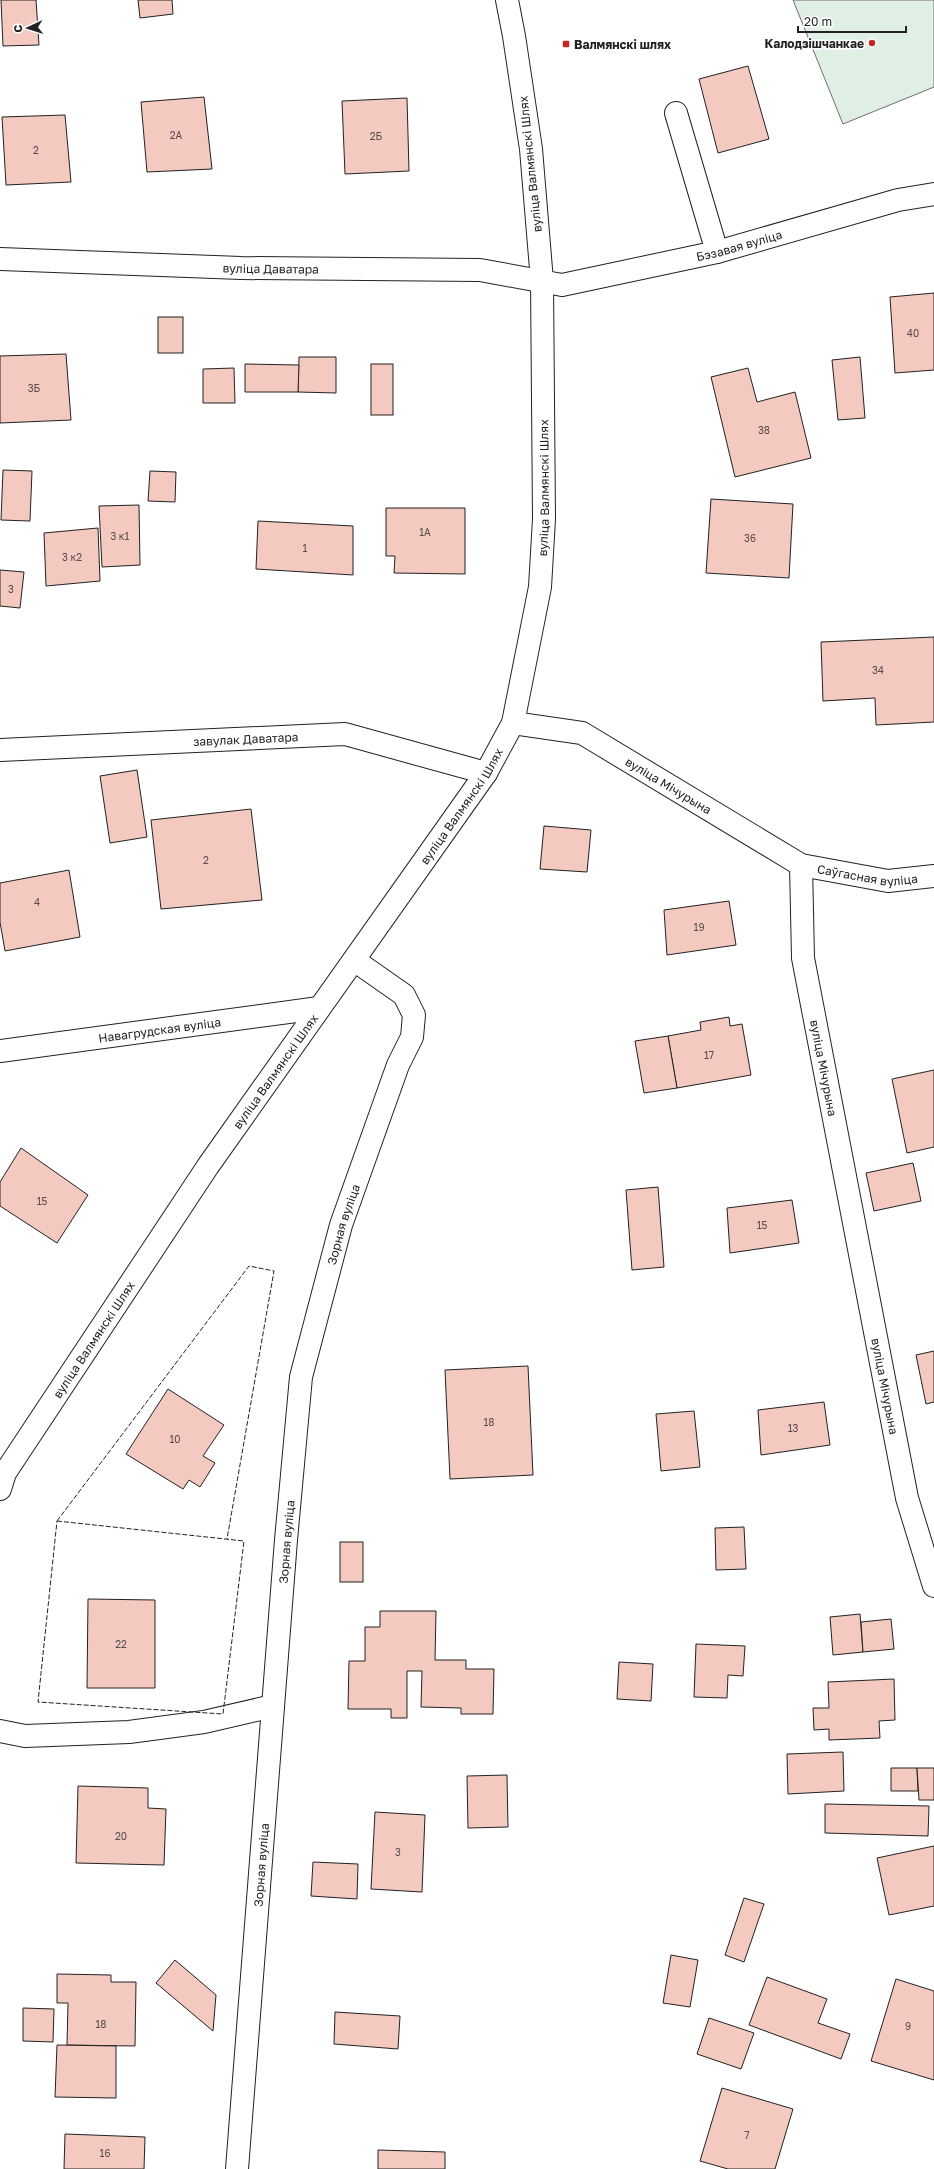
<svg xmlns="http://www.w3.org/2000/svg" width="934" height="2169" font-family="'Golos Text',sans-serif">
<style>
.green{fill:#e0efe3;stroke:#6f6f6f}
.building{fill:#f3c9c0;stroke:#222}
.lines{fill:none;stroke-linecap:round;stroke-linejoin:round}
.minor-casing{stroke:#222;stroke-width:24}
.major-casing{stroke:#222;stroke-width:24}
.minor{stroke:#fff;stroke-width:22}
.major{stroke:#fff;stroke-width:22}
.fence{stroke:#222;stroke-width:1;stroke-dasharray:5 2;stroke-linecap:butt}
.poi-dot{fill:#c62828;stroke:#fff;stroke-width:1.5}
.labels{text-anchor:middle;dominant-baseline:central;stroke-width:3;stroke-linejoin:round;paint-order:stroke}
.number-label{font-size:10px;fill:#564c4a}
.poi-label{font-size:12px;font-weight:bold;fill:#222;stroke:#fff;text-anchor:end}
.street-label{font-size:12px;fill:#222;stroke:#fff}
</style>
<rect width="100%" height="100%" fill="#fff"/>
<polygon class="green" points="793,0 934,0 934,87 843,124"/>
<g class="building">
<polygon points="1,0 36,0 39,45 3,46"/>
<polygon points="138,0 172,0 173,14 140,18"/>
<polygon points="748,66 769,139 718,153 699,79"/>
<polygon points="204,97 212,169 147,172 141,102"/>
<polygon points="407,98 409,171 345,174 342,101"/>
<polygon points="65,115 71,182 6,185 2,117"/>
<polygon points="934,293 934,370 895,373 890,297"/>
<rect x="158" y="317" width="25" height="36"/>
<polygon points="66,354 71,420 0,423 0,356"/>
<polygon points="299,357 336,357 336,393 298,392"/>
<polygon points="860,357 865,418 838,420 832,360"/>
<polygon points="245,364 299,365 298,392 245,392"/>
<rect x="371" y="364" width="22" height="51"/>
<polygon points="234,368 235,403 203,403 203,369"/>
<polygon points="748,368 757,402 795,392 811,458 735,477 711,377"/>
<polygon points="3,470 32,471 30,521 1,520"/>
<polygon points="150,471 176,472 175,502 148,501"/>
<polygon points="711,499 793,504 789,578 706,573"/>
<polygon points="139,505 140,565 102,567 99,506"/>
<polygon points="386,508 465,508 465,574 394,573 395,556 386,556"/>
<polygon points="258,521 353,526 353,575 256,569"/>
<polygon points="98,528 100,581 46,586 44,533"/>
<polygon points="0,570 24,572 20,608 0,606"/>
<polygon points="934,637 934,722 876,725 875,698 823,701 821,642"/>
<polygon points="137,770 147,837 110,843 100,776"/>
<polygon points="251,809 262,900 161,909 151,820"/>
<polygon points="544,826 591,830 587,872 540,869"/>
<polygon points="69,870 80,937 5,951 0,922 0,883"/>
<polygon points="729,901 736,945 667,955 664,910"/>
<polygon points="729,1017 730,1026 742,1024 751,1075 677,1088 668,1036 701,1030 700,1022"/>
<polygon points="668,1036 677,1088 644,1093 635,1041"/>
<polygon points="934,1070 934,1147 907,1153 892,1079"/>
<polygon points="21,1148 88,1195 57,1243 0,1206 0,1182"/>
<polygon points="913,1163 921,1201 874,1211 866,1173"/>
<polygon points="658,1187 664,1267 632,1270 626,1190"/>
<polygon points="792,1200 799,1243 730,1253 727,1208"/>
<polygon points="934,1351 934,1402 926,1404 916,1355"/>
<polygon points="528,1366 533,1475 450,1479 445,1370"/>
<polygon points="168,1389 224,1425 203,1456 215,1463 200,1487 189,1480 183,1489 126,1454"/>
<polygon points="824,1402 830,1445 761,1455 758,1410"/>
<polygon points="694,1411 700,1467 661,1471 656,1414"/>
<polygon points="744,1527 746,1569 716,1570 715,1528"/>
<rect x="340" y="1542" width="23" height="40"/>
<polygon points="88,1599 155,1600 155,1688 87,1688"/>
<polygon points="380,1611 436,1611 435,1660 466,1660 466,1669 494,1669 493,1714 461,1714 461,1708 421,1707 422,1671 407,1671 407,1718 391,1718 391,1709 348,1709 349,1661 365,1661 365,1627 380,1627"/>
<polygon points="860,1614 863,1652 833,1655 830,1617"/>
<polygon points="891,1619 894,1649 863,1652 861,1622"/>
<polygon points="696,1644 745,1646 743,1676 728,1675 727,1698 694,1697"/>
<polygon points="619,1662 653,1664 651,1701 617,1699"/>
<polygon points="894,1679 895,1720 879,1721 880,1738 829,1740 829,1729 814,1730 813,1708 829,1708 828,1682"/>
<polygon points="843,1752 844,1791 788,1794 787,1754"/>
<polygon points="891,1768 917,1768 918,1791 891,1791"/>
<polygon points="917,1768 934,1768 934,1800 919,1800"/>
<polygon points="507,1775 508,1827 468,1828 467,1776"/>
<polygon points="78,1786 148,1788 148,1808 166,1809 164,1865 76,1863"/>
<polygon points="825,1804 929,1806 928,1836 825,1833"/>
<polygon points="375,1812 425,1815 422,1892 371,1889"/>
<polygon points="934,1846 934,1906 889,1915 877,1858"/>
<polygon points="313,1862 358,1864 357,1899 311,1896"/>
<polygon points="744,1898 764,1904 744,1962 725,1955"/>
<polygon points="671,1955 698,1960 690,2007 663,2003"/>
<polygon points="175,1960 216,1995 213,2031 156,1983"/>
<polygon points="57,1974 111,1975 111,1982 136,1982 135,2046 67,2045 68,2003 57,2003"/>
<polygon points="767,1977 827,1999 818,2023 850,2034 841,2059 749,2025"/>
<polygon points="896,1979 934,1991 934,2080 871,2061"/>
<polygon points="23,2008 54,2009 53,2042 23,2041"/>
<polygon points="335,2012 400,2016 398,2049 334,2044"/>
<polygon points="709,2018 754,2033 741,2069 697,2054"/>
<polygon points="57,2045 116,2046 116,2098 55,2097"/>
<polygon points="722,2088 793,2109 775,2169 728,2169 700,2161"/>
<polygon points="65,2134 145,2137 144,2169 64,2169"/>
<polygon points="378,2150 445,2152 445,2169 378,2169"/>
</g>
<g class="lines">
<g class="minor-casing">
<g id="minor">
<polyline points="676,113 717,252"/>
<path id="s1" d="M0 259 241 268 480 270 562 285 717 252 898 200 934 194"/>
<path id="s2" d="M513 723 582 733 801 865 888 881 934 876"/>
<path id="s3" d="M0 750 345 734 486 773"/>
<path id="s4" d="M801 865 803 958 907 1498 934 1586"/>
<path id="s5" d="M0 1051 319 1008"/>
<polyline points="0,1731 25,1736 129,1732 204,1722 273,1706"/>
<path id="s6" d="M237 2169 286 1540 301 1377 341 1225 398 1065 412 1037 414 1015 404 995 354 960"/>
</g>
</g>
<g class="major-casing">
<g id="major">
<path id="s7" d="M0 1489 5 1473 208 1166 486 773 513 723 540 587 544 519 542 281 531 149 514 36 507 0"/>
</g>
</g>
<use href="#minor" class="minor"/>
<use href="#major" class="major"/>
<g class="fence">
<polygon points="57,1521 244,1541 223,1714 38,1702"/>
<polyline points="57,1521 249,1266 274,1271 227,1539"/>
</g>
</g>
<g class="poi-dot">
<circle cx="872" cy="43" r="4"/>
<rect x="562" y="40" width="8" height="8" rx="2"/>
</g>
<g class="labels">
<g class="number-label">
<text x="176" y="135">2А</text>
<text x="376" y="136">2Б</text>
<text x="36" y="150">2</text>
<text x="913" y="333">40</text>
<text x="34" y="388">3Б</text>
<text x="764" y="430">38</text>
<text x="425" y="532">1А</text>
<text x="120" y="536">3 к1</text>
<text x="750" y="538">36</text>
<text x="305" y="548">1</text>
<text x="72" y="557">3 к2</text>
<text x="11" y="589">3</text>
<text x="878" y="670">34</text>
<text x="206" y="860">2</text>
<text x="37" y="902">4</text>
<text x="699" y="927">19</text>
<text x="709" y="1055">17</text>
<text x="42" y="1201">15</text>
<text x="762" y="1225">15</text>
<text x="489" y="1422">18</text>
<text x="793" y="1428">13</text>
<text x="175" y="1439">10</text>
<text x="121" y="1644">22</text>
<text x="121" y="1836">20</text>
<text x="398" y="1852">3</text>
<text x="101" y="2024">18</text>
<text x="908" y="2026">9</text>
<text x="747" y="2135">7</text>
<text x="105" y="2153">16</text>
</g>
<g class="poi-label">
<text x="864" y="43">Калодзішчанкае</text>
<text x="574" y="44" text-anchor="start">Валмянскі шлях</text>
</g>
<g class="street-label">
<text transform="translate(530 164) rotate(-96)">вуліца Валмянскі Шлях</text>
<text stroke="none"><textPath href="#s1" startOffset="745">Бэзавая вуліца</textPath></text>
<text stroke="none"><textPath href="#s1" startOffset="271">вуліца Даватара</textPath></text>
<text stroke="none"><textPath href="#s7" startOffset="1161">вуліца Валмянскі Шлях</textPath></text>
<text stroke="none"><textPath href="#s3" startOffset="246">завулак Даватара</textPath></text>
<text stroke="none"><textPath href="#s2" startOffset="171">вуліца Мічурына</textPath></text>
<text stroke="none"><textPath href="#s7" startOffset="825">вуліца Валмянскі Шлях</textPath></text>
<text stroke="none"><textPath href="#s2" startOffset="393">Саўгасная вуліца</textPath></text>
<text stroke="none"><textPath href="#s5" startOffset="161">Навагрудская вуліца</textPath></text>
<text stroke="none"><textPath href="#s4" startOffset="205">вуліца Мічурына</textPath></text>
<text stroke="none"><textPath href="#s7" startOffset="501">вуліца Валмянскі Шлях</textPath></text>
<text stroke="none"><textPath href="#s6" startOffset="953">Зорная вуліца</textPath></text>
<text stroke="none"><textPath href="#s7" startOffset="177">вуліца Валмянскі Шлях</textPath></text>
<text stroke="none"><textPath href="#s4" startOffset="529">вуліца Мічурына</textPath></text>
<text stroke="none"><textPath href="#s6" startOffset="629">Зорная вуліца</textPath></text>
<text stroke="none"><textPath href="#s6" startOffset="305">Зорная вуліца</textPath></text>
</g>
</g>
<g transform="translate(28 28) rotate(266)" stroke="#ffffff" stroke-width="3" paint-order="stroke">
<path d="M0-3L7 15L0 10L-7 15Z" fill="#222222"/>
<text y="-6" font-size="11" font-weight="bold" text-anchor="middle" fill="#222222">С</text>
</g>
<path d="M798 26v6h108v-6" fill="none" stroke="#222222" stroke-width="2"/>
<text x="804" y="26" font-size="12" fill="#222222" stroke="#ffffff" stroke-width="3" paint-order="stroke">20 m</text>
</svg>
